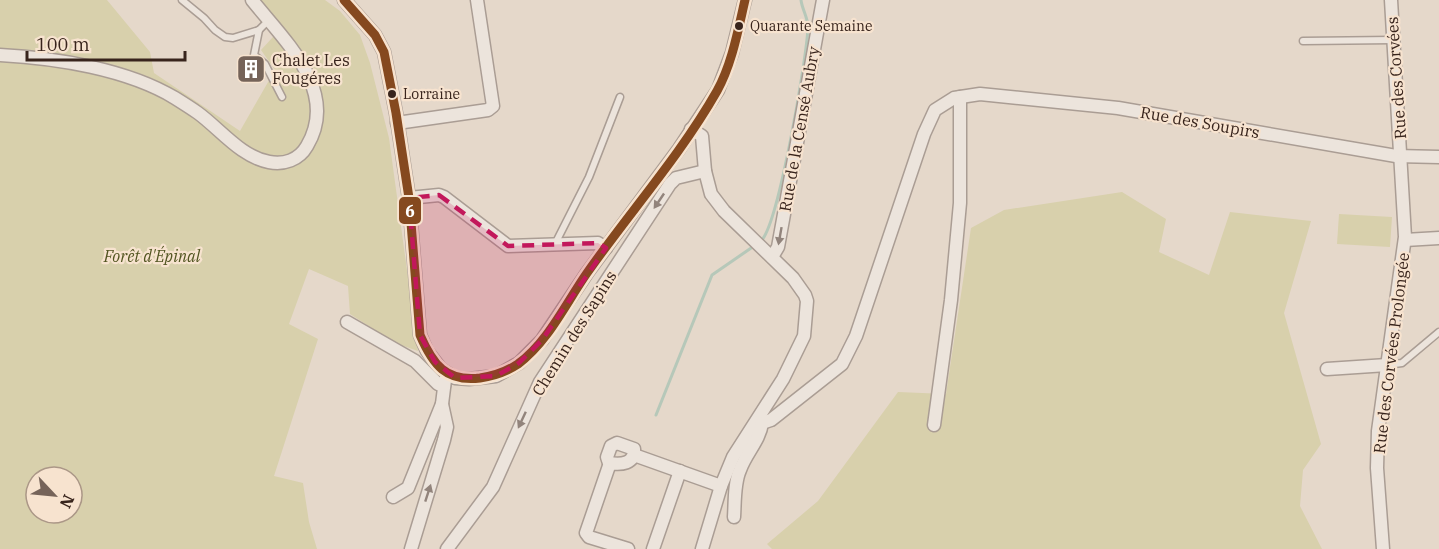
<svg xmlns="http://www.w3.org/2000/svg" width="1439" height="549" font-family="'IBM Plex Serif',serif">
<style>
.green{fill:#d8d0ac;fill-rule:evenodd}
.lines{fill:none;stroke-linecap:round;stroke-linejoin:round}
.stream{stroke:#b6c8b9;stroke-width:3}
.lane-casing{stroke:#aa9d94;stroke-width:9}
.street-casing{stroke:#aa9d94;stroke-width:15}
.lane{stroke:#ece4dc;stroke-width:6}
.street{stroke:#ece4dc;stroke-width:12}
.bus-1-casing{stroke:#f7e3cf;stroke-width:14}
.bus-1{stroke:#85491f;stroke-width:9}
.oneway{fill:#92847c}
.marked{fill:#c2185b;fill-opacity:0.2;stroke:#c2185b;stroke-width:4.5;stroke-dasharray:12 8;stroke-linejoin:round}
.bus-dot{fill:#38241c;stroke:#f7e3cf;stroke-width:2}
.labels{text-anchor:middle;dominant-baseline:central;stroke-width:4.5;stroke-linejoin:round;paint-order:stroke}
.bus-label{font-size:14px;fill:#38241c;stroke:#f7e3cf;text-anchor:start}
.poi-label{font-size:16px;fill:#38241c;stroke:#f7e3cf;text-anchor:start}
.street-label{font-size:16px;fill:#38241c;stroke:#f7e3cf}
.park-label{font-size:16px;font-style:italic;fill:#525521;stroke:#f7e3cf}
.line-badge{stroke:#f7e3cf;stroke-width:2}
.badge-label{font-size:16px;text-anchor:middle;font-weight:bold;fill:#fff}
</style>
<rect width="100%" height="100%" fill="#e5d8ca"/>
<g class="green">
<path d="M0 0H107L150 52 154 73 240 131 275 70 261 50 283 26 259 0H325L340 11 360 35 370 63 389 138 418 351 395 343 350 314 348 286 309 269 289 324 318 339 274 476 303 483 309 522 317 549H0ZM36 477H72V513H36Z"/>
<polygon points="1122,192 1166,219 1159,252 1209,275 1230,212 1311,221 1284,313 1321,444 1303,470 1300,506 1322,549 772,549 767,544 818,501 898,392 946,394 971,228 1004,210"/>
<polygon points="1339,214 1392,217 1390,247 1337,244"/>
</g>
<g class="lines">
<g class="stream">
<path d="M760 242C778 229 807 57 808 27 808 18 802 9 801 0"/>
<polyline points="656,415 712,275 754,246"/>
</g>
<g class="lane-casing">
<g id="lane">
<polyline points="182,0 204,18 215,30 225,37 233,38 259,30 268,21"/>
<polyline points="259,30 254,55 265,64 282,97"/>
<polyline points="1303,41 1393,40"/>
<polyline points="555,244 589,177 620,97"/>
<polyline points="1387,365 1402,363 1439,332"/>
</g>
</g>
<g class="street-casing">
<g id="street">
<polyline points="344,0 375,35 384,52 396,113 409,198 420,335 427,351 441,369 455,378 469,379 496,376 519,363 542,340 587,273 679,149 718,90 732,53 745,0"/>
<path d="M0 55C56 58 127 69 175 98 183 103 191 108 198 113 220 129 241 157 269 162 284 165 299 160 307 146 340 91 284 40 252 0"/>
<polyline points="397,123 488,110 493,106 477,0"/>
<polyline points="691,129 702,136 705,171 711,194 724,211 793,278 805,295 807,301 804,336 783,379 733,457 721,486 702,549"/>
<polyline points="409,198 439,195 444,197 508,246 598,243 606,248"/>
<polyline points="1405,240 1439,238"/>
<polyline points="772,257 778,247 823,0"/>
<polyline points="347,322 415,361 438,384 444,386"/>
<polyline points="1327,369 1387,365"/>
<polyline points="757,422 762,423 771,420 842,364 856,336 924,134 935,110 954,98 980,94 1118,108 1396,156 1439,157"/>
<polyline points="934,425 951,300 960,203 960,97"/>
<path d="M617 443 634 449C635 464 621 465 609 463L607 457 611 446Z"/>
<polyline points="634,455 721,486"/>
<polyline points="610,463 586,533 589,537 628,549"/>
<polyline points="393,497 408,488 442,404 445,380 450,375"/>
<path d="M734 517C735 502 734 483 740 470 746 453 760 440 762 423"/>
<polyline points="411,549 444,440 447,427 442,404"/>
<polyline points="447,549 493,487 540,382 670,184 676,178 705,171"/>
<polyline points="653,549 680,471"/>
<polyline points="1383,549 1377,468 1378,431 1405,237 1391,0"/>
</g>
</g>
<use href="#lane" class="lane"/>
<use href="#street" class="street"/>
<g class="bus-1-casing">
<path id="bus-1" d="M344 0 375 35 384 52 396 113 409 198 420 335C433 365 446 382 480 378 494 376 506 372 518 364 548 342 566 303 587 273 629 213 680 156 717 91 732 64 738 30 745 0"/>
</g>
<use href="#bus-1" class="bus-1"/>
</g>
<defs><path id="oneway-solid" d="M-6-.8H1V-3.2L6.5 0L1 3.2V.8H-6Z" transform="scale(1.5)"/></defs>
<g class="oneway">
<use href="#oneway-solid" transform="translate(659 201) rotate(124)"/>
<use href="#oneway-solid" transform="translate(780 236) rotate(100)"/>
<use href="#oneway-solid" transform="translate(522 420) rotate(115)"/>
<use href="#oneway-solid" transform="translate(428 493) rotate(-72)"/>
</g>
<path class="marked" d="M439 195 508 246 598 243 606 248 542 340 519 363 496 376 455 378 435 362 420 335 409 198Z"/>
<defs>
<g id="building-square" transform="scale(1.5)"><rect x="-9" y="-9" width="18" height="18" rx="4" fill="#756359" stroke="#f7e3cf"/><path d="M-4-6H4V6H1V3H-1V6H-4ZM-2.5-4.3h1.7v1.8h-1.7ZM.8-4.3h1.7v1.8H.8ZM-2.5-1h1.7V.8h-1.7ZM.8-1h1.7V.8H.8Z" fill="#fff"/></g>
</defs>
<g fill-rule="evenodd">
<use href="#building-square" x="251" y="69"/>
</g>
<g class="bus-dot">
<circle cx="739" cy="26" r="5"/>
<circle cx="392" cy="94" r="5"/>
</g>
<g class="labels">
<g class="bus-label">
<text x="750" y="26">Quarante Semaine</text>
<text x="403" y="94">Lorraine</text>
</g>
<g class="poi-label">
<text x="272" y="60">Chalet Les<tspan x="272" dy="18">Fougéres</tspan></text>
</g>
<g class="street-label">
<text transform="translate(1396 78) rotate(-94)">Rue des Corvées</text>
<text transform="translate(1200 122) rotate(10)">Rue des Soupirs</text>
<text transform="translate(799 129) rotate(-80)">Rue de la Censé Aubry</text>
<text transform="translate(574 333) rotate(-58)">Chemin des Sapins</text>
<text transform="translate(1391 353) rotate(-83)">Rue des Corvées Prolongée</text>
</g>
<g class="park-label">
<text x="152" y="256">Forêt d'Épinal</text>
</g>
</g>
<rect class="line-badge" x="398" y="196" width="24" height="29" rx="6" fill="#85491f"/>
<g class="badge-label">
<text x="410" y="217">6</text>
</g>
<g transform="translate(54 495) rotate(116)"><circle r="28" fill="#f7e3cf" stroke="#ab9787" stroke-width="1.5"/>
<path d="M0-4.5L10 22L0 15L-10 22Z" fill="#756359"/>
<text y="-9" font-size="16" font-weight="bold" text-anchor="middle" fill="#38241c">N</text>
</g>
<path d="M27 51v9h158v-9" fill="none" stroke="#38241c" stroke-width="3"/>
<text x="36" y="51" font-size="18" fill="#38241c" stroke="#f7e3cf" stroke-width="4.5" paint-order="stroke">100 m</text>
</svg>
